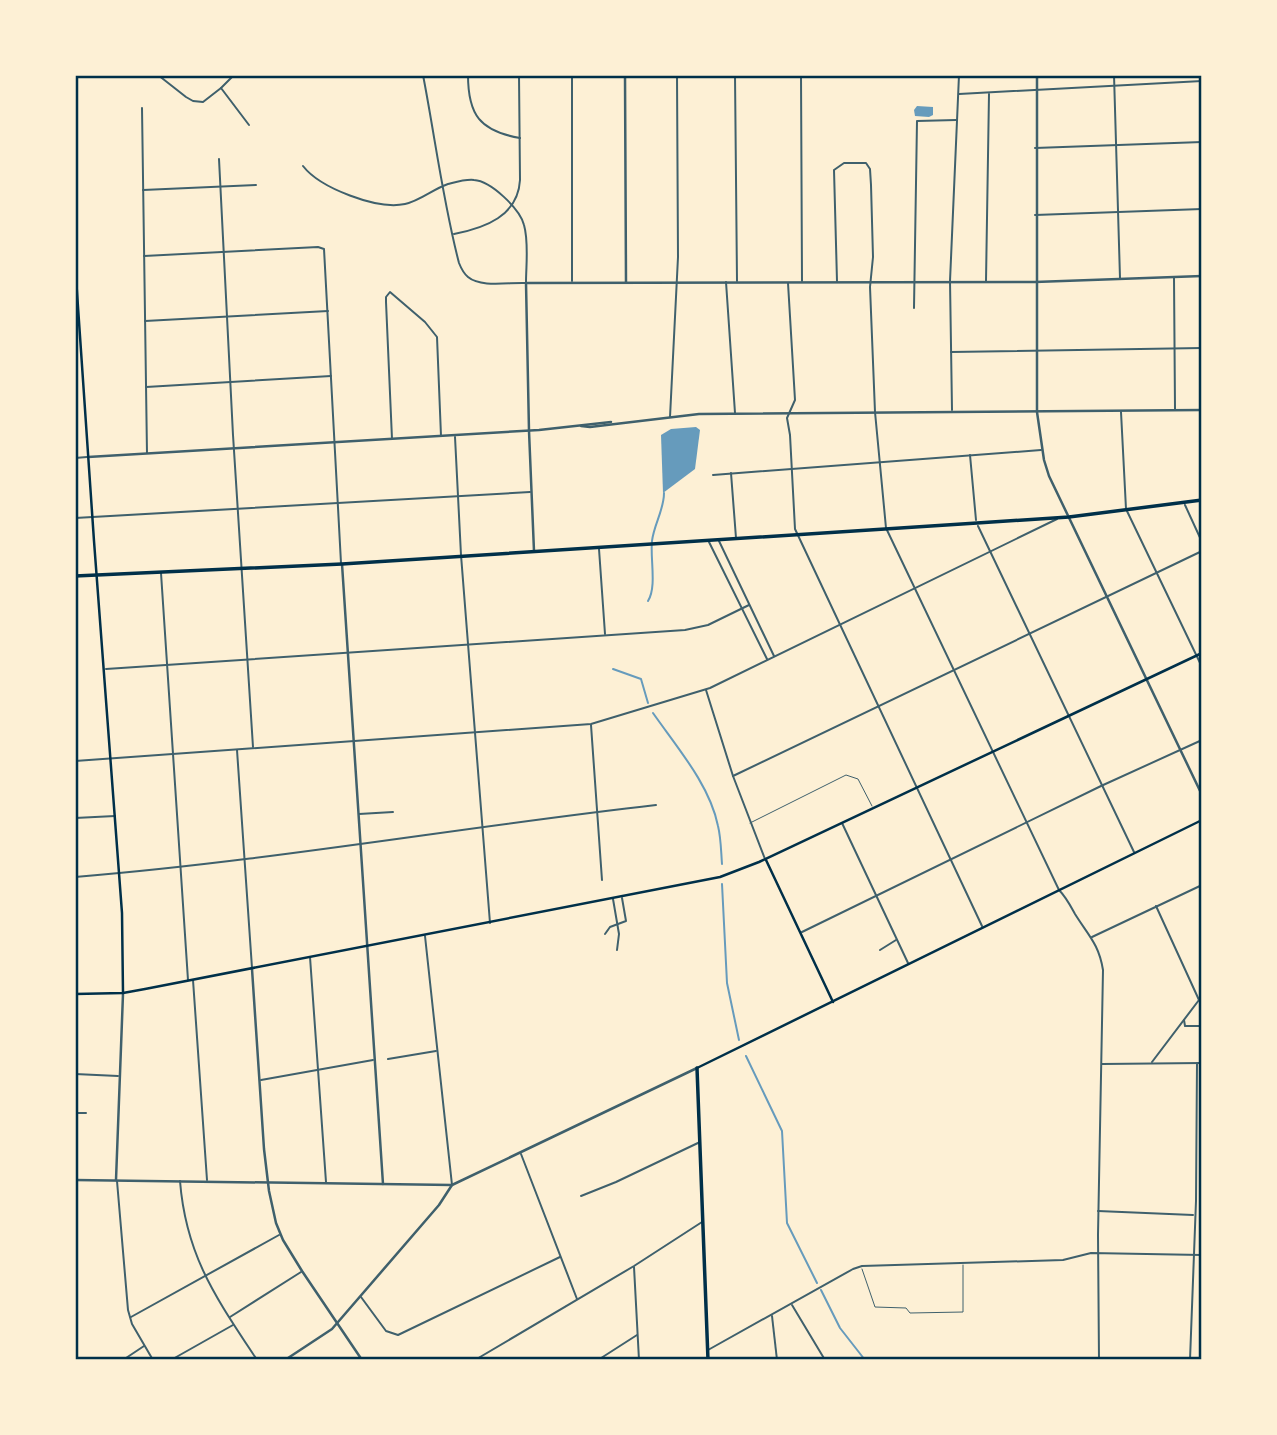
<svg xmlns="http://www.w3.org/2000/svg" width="1277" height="1435" font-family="'PT Sans Narrow',sans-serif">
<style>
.water{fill:#669bbc}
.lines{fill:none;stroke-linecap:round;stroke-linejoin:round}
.stream{stroke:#669bbc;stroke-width:2}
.service{stroke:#3f606c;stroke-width:1}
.minor{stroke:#3f606c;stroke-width:2}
.tertiary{stroke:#3f606c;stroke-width:2.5}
.secondary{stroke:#003049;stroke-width:2.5}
.primary{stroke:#003049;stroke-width:3.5}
.neatline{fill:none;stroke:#003049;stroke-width:2.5}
</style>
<rect width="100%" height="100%" fill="#fdf0d5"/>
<g class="water">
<polygon points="917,106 933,107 933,115 929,117 915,116 914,110"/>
<polygon points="696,427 700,430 695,469 663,493 661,435 671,429"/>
</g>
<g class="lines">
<g class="stream">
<path d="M648 601C657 587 650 558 652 541 654 524 664 510 664 493"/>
<polyline points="613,669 641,679 648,703"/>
<path d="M653 713C676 746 710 785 718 826 721 838 721 851 722 864"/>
<polyline points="722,884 727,983 739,1040"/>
<polyline points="746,1056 782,1131 787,1223 817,1283"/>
<polyline points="821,1290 840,1328 865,1360"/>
</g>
<g class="service">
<polyline points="750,823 846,775 858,779 872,806"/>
<polyline points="862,1269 875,1307 906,1308 910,1313 963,1312 963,1265"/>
</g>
<g class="minor">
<polyline points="158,75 186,97 193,101 203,102 221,88"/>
<path d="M468 75C468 115 480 131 520 138"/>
<polyline points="735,75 737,281"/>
<polyline points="801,75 802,281"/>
<polyline points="1114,75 1120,278"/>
<polyline points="232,77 221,88 249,125"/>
<polyline points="959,94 1202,81"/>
<polyline points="142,108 147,453"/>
<polyline points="1035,148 1202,142"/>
<polyline points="219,159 233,435 253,747"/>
<path d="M303 166C320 188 377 210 405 204 420 201 433 189 448 184 456 182 466 179 474 180 491 181 520 209 524 225 529 242 526 265 526 283 510 282 481 288 468 277 463 273 461 268 459 263 443 202 435 137 423 75"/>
<polyline points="143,190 256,185"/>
<polyline points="1035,215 1202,209"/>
<path d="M454 234C485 228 518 216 520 180L519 75"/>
<polyline points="144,256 318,247 324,249 341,563"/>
<polyline points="1174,278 1175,409"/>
<polyline points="572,281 572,75"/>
<path d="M837 281 834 170 844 163H866L870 169 871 185 873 257 870 287 875 412 886 528 1059 890C1066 897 1070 905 1075 914 1088 935 1099 944 1103 970L1098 1235 1099 1360"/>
<polyline points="986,281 989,94"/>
<polyline points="726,282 735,413"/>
<polyline points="788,283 795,400 787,418 790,435 795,529 982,926"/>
<polyline points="914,308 917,121 956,120"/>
<polyline points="145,321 328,311"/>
<polyline points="951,352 1202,348"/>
<polyline points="146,387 331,376"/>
<polyline points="952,410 950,281 959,75"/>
<polyline points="1121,412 1126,509 1202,667"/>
<polyline points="670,417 678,257 677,75"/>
<polyline points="455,437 461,555 490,923"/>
<polyline points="392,439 386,302 386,297 390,292 425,322 437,337 441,436"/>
<polyline points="970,455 976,520"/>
<polyline points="75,458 87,457"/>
<polyline points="731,473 736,538"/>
<polyline points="713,475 1041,450"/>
<polyline points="1185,505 1202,542"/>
<polyline points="75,518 530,492"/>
<polyline points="978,526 1134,852"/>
<polyline points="719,541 774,656"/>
<polyline points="709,542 767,659"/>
<polyline points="599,549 605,634"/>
<polyline points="161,573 188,980"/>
<polyline points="106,669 685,630 708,625 749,605"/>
<polyline points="706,690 733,776 765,859"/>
<polyline points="591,725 602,880"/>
<polyline points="237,750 252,968"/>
<polyline points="75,761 591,724 710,688 1057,519"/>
<polyline points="733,776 1202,551"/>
<polyline points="359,814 393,812"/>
<polyline points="75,818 115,816"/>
<polyline points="842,823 908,963"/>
<path d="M75 877C270 861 462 827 656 805"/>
<polyline points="613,899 619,934 617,950"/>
<polyline points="1156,906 1199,1000"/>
<polyline points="802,932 1101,786 1202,740"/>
<polyline points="605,934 610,927 626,921 622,898"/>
<polyline points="425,936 452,1185"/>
<polyline points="1092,937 1202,885"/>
<polyline points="880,950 896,940"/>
<polyline points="310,957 326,1182"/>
<polyline points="193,980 207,1180"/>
<polyline points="1184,1020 1185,1026 1202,1026"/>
<polyline points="388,1059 436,1051"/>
<polyline points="1152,1062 1202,996"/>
<polyline points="1102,1064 1202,1063"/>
<polyline points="75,1074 118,1076"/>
<polyline points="261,1080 373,1060"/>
<polyline points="75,1113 86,1113"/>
<polyline points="521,1154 577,1299"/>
<polyline points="117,1181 128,1310 132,1324 153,1360"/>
<path d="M180 1181C186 1257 217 1299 257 1360"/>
<polyline points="581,1196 616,1182 700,1142"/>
<polyline points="1098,1211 1193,1215"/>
<polyline points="634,1267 639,1360"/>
<polyline points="361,1297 386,1331 398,1335 560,1257"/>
<polyline points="792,1305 825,1360"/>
<polyline points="772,1316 777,1360"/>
<polyline points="131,1317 279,1235"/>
<polyline points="230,1317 301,1272"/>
<polyline points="708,1350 853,1269 862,1266 1063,1260 1091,1253 1202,1255"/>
<polyline points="123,1360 144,1346"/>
<polyline points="171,1360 233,1325"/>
<polyline points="475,1360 634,1266 702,1222"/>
<polyline points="598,1360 637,1335"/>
<polyline points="1190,1360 1196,1201 1197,1063"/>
</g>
<g class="tertiary">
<polyline points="625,75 626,282"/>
<polyline points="1037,75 1037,412 1044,460 1049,476 1202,795"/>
<polyline points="581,426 590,427 699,414 1202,410"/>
<polyline points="88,457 539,430 611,422"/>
<polyline points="534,551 529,431 526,283 1035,282 1202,276"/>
<polyline points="342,564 383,1184"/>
<polyline points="252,969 264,1149 269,1191 276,1223 283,1240 302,1271 362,1360"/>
<polyline points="75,1180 452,1185 697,1068"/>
<polyline points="116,1180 123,994"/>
<polyline points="285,1360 332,1329 439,1205 452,1185"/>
</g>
<g class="secondary">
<polyline points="75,263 94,541 122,913 123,993"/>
<polyline points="766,860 833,1002"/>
<polyline points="75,994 123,993 145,989 720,877 759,862 1202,653"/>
<polyline points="697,1068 1202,820"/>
</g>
<g class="primary">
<polyline points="75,576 342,564 977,523 1069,517 1202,500"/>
<polyline points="697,1068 708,1360"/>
</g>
</g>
<rect width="1277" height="1435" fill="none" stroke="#fdf0d5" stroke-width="154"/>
<rect x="77" y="77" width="1123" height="1281" class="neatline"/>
</svg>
